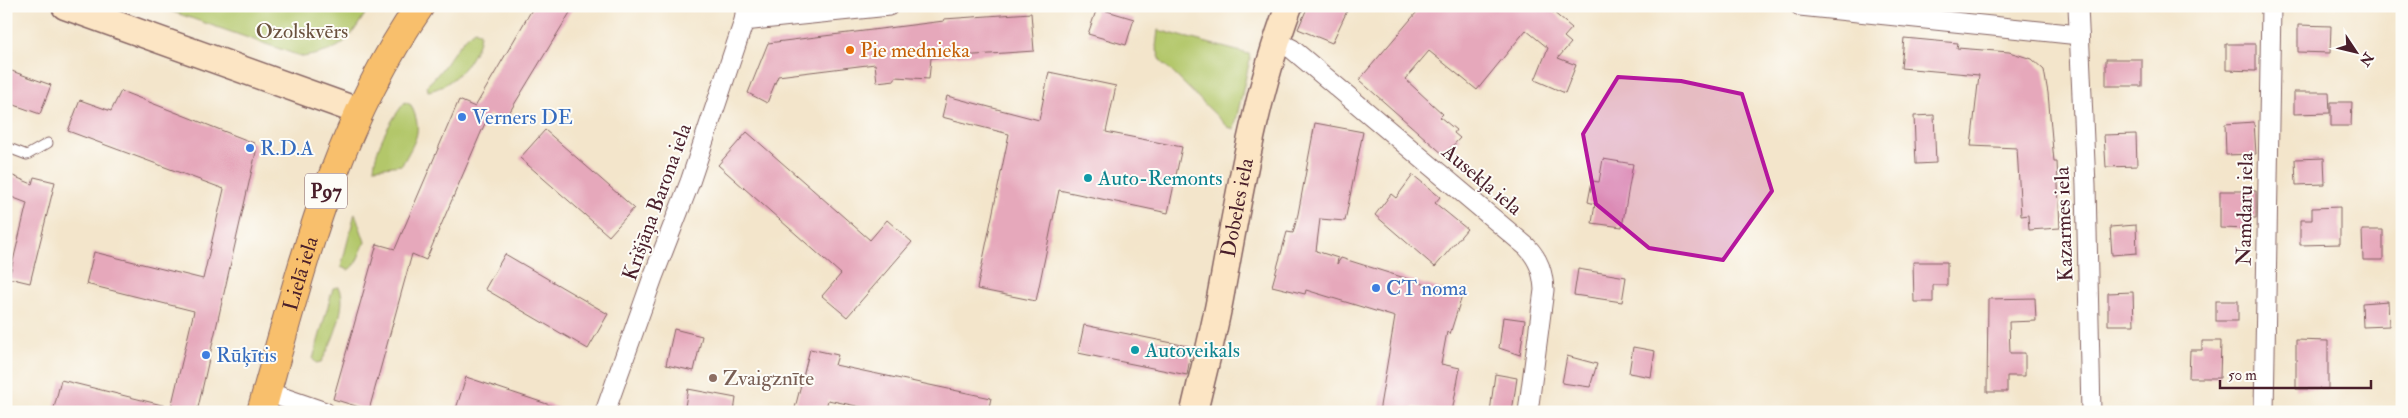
<svg xmlns="http://www.w3.org/2000/svg" width="2408" height="418" font-family="'IM FELL Double Pica',serif">
<style>
.green{fill:#b3c76b;stroke:#7e734b}
.building{fill:#e6a8bb}
.lines{fill:none;stroke-linecap:round;stroke-linejoin:round}
.lane-casing{stroke:#856463;stroke-width:11}
.street-casing{stroke:#856463;stroke-width:21}
.secondary-casing{stroke:#856463;stroke-width:29}
.primary-casing{stroke:#856463;stroke-width:30}
.lane{stroke:#fff;stroke-width:9}
.street{stroke:#fff;stroke-width:19}
.secondary{stroke:#fce5c4;stroke-width:26}
.primary{stroke:#f8bf6c;stroke-width:28}
.marked{fill:#b5179e;fill-opacity:0.2;stroke:#b5179e;stroke-width:4;stroke-linejoin:round}
.food-dot{fill:#e8710a;stroke:#fdfcf7;stroke-width:2}
.shop-dot{fill:#3f7fe0;stroke:#fdfcf7;stroke-width:2}
.culture-dot{fill:#0f9aa8;stroke:#fdfcf7;stroke-width:2}
.education-dot{fill:#8d6e63;stroke:#fdfcf7;stroke-width:2}
.labels{text-anchor:middle;dominant-baseline:central;stroke-width:4;stroke-linejoin:round;paint-order:stroke}
.shield{fill:#fdfcf7;stroke:#806168;stroke-width:1}
.shield-label{font-size:20px;font-weight:bold;fill:#4a1f2b}
.park-label{font-size:21px;fill:#6a513e;stroke:#fdfcf7}
.food-label{font-size:21px;fill:#c56008;stroke:#fdfcf7;text-anchor:start}
.shop-label{font-size:21px;fill:#366cbe;stroke:#fdfcf7;text-anchor:start}
.culture-label{font-size:21px;fill:#0d838f;stroke:#fdfcf7;text-anchor:start}
.street-label{font-size:21px;fill:#4a1f2b;stroke:#fdfcf7}
.education-label{font-size:21px;fill:#785e54;stroke:#fdfcf7;text-anchor:start}
</style>
<rect width="100%" height="100%" fill="#fdfcf7"/>
<filter id="ink" filterUnits="userSpaceOnUse"><feTurbulence type="fractalNoise" baseFrequency=".02" numOctaves="2"/><feDisplacementMap in="SourceGraphic" scale="10" xChannelSelector="R" yChannelSelector="G"/><feConvolveMatrix kernelMatrix="1 2 1 2 8 2 1 2 1" color-interpolation-filters="sRGB"/></filter>
<filter id="wash" filterUnits="userSpaceOnUse"><feTurbulence type="fractalNoise" baseFrequency=".0096" numOctaves="4" result="noise"/><feDisplacementMap in="SourceGraphic" scale="20" xChannelSelector="R" yChannelSelector="G"/><feGaussianBlur stdDeviation="1.12" result="paint"/><feColorMatrix in="noise" values="0 0 0 0 0 0 0 0 0 0 0 0 0 0 0 0 0 1.4 0 .05"/><feComposite in="paint" operator="in"/></filter>
<g filter="url(#wash)">
<rect width="100%" height="100%" fill="#f3e5cb"/>
<g class="green">
<path d="M156 6H370C348 41 345 50 303 57Z"/>
<path d="M475 30 480 33C479 57 451 88 428 91L427 85C446 69 455 44 475 30Z"/>
<polygon points="1158,30 1249,54 1250,59 1234,129 1228,127 1161,61 1156,47"/>
<path d="M405 102 411 105C424 133 415 140 402 165L374 168C376 145 391 120 405 102Z"/>
<polygon points="355,213 365,242 355,265 348,270 341,267"/>
<path d="M339 287C349 303 331 347 321 362L316 363 313 359 333 288Z"/>
</g>
<g id="blocks">
<g class="building">
<polygon points="534,6 574,6 503,123 489,114 426,260 412,254 369,410 333,399 377,244 395,249 459,100 475,107"/>
<polygon points="1308,6 1337,6 1347,11 1332,43 1298,29"/>
<polygon points="1422,6 1546,6 1572,28 1564,37 1571,43 1558,58 1576,65 1565,93 1535,80 1548,48 1526,30 1477,90 1429,51 1405,79 1443,114 1440,117 1456,130 1454,133 1460,138 1444,155 1359,80"/>
<polygon points="1097,8 1134,19 1126,45 1088,34"/>
<polygon points="1031,13 1034,51 931,58 929,79 895,77 895,80 877,82 875,64 778,76 767,103 748,93 768,43 944,21 944,19"/>
<polygon points="2298,25 2331,26 2330,53 2298,52"/>
<polygon points="1904,38 1958,43 1957,48 2009,52 2032,59 2044,70 2048,93 2054,162 2057,162 2060,228 2029,230 2028,215 2021,216 2017,148 1971,146 1979,75 1901,68"/>
<polygon points="2226,44 2256,44 2256,71 2226,70"/>
<rect x="2106" y="59" width="36" height="27"/>
<polygon points="6,69 51,85 40,114 6,102"/>
<polygon points="1049,72 1116,86 1106,132 1182,147 1168,213 1059,190 1036,301 977,289 1009,134 942,117 947,96 1039,120"/>
<polygon points="121,91 254,143 256,152 197,412 170,412 194,311 86,284 94,252 203,279 224,189 68,131 80,100 111,111"/>
<polygon points="2294,92 2329,92 2330,113 2294,114"/>
<polygon points="2331,102 2352,102 2351,126 2331,126"/>
<polygon points="1934,115 1936,163 1916,164 1914,116"/>
<polygon points="2254,122 2256,154 2226,155 2225,124"/>
<polygon points="1315,123 1363,132 1345,221 1320,219 1316,251 1338,258 1337,264 1341,258 1462,296 1450,334 1447,332 1441,364 1460,368 1452,412 1413,407 1412,412 1379,412 1395,317 1306,290 1305,294 1272,286 1287,232 1293,233 1298,214"/>
<polygon points="545,130 634,208 609,236 520,158"/>
<polygon points="747,132 870,240 887,220 912,242 847,317 822,296 841,274 718,165"/>
<polygon points="2136,134 2137,166 2106,167 2104,135"/>
<polygon points="2324,158 2325,184 2296,185 2295,159"/>
<polygon points="1603,159 1633,164 1622,227 1592,223 1595,204 1588,202 1592,181 1599,182"/>
<polygon points="6,173 32,184 34,177 55,182 30,283 9,278 27,203 6,195"/>
<polygon points="1413,175 1440,197 1435,203 1467,229 1435,267 1375,215 1391,194 1396,198"/>
<polygon points="2220,191 2256,191 2256,218 2250,218 2250,229 2220,228"/>
<polygon points="2340,207 2340,244 2300,245 2300,220 2312,220 2312,208"/>
<polygon points="2136,225 2137,253 2112,255 2110,227"/>
<polygon points="2362,230 2383,230 2383,260 2363,260"/>
<polygon points="505,254 608,314 588,349 485,289"/>
<polygon points="1913,262 1947,262 1947,285 1933,285 1933,302 1914,302"/>
<polygon points="1578,269 1626,277 1622,302 1574,295"/>
<polygon points="2133,292 2134,325 2108,325 2108,293"/>
<polygon points="2035,298 2036,321 2009,322 2010,353 2025,353 2025,376 2007,376 2007,392 1987,392 1988,299"/>
<rect x="2216" y="301" width="22" height="20"/>
<polygon points="2388,301 2389,326 2363,327 2362,303"/>
<polygon points="1503,317 1525,320 1520,355 1499,348"/>
<polygon points="1084,325 1192,347 1187,375 1078,353"/>
<polygon points="674,329 702,336 694,371 666,365"/>
<polygon points="2296,340 2328,341 2328,389 2296,389"/>
<polygon points="2202,341 2221,341 2220,378 2189,378 2190,350 2202,350"/>
<polygon points="1633,347 1655,351 1651,377 1629,373"/>
<polygon points="810,349 838,355 835,365 991,398 988,412 885,412 828,400 825,412 794,412"/>
<polygon points="1567,356 1597,364 1590,387 1562,383"/>
<polygon points="1495,374 1517,378 1512,412 1490,412"/>
<polygon points="466,377 562,409 562,412 455,412"/>
<polygon points="61,380 166,406 165,412 53,412"/>
<polygon points="688,389 736,398 734,412 684,412"/>
</g>
</g>
</g>
<g filter="url(#ink)">
<use href="#blocks" fill-opacity="0" stroke="#856463" stroke-width="1"/>
<g class="lines">
<g class="lane-casing">
<polyline id="lane" points="6,147 27,155 48,143"/>
</g>
<g class="street-casing">
<g id="street">
<polyline points="1800,6 2079,35"/>
<polyline points="2078,6 2086,186 2091,412"/>
<polyline points="744,21 889,6"/>
<path d="M1276 41 1292 49 1527 247C1539 260 1543 272 1544 290L1528 412"/>
<polyline points="267,392 325,412"/>
<polyline points="605,412 653,277 690,182 744,21 746,6"/>
<polyline points="2264,412 2271,6"/>
</g>
</g>
<g class="secondary-casing">
<g id="secondary">
<polyline points="65,6 358,111"/>
<path id="s1" d="M1194 412C1203 372 1214 333 1221 293 1239 197 1254 99 1289 6"/>
</g>
</g>
<g class="primary-casing">
<g id="primary">
<path id="s2" d="M261 412C302 268 333 131 420 6"/>
</g>
</g>
<use href="#lane" class="lane"/>
<use href="#street" class="street"/>
<use href="#secondary" class="secondary"/>
<use href="#primary" class="primary"/>
</g>
</g>
<path class="marked" d="M1618 77 1681 81 1742 94 1772 191 1723 260 1649 248 1596 204 1583 134Z"/>
<circle class="food-dot" cx="850" cy="50" r="5"/>
<g class="shop-dot">
<circle cx="462" cy="117" r="5"/>
<circle cx="250" cy="148" r="5"/>
<circle cx="1376" cy="288" r="5"/>
<circle cx="206" cy="355" r="5"/>
</g>
<g class="culture-dot">
<circle cx="1088" cy="178" r="5"/>
<circle cx="1135" cy="350" r="5"/>
</g>
<circle class="education-dot" cx="713" cy="378" r="5"/>
<g class="labels">
<rect class="shield" x="305" y="173.5" width="42" height="35" rx="4"/>
<g class="shield-label">
<text x="326" y="191">P97</text>
</g>
<g class="park-label">
<text x="302" y="31">Ozolskvērs</text>
</g>
<g class="food-label">
<text x="860" y="50">Pie mednieka</text>
</g>
<g class="shop-label">
<text x="472" y="117">Verners DE</text>
<text x="260" y="148">R.D.A</text>
<text x="1386" y="288">CT noma</text>
<text x="216" y="355">Rūķītis</text>
</g>
<g class="culture-label">
<text x="1098" y="178">Auto-Remonts</text>
<text x="1145" y="350">Autoveikals</text>
</g>
<g class="street-label">
<text transform="translate(1482 180) rotate(40)">Ausekļa iela</text>
<text transform="translate(657 202) rotate(-70)">Krišjāņa Barona iela</text>
<text stroke="none"><textPath href="#s1" startOffset="209">Dobeles iela</textPath></text>
<text transform="translate(2245 209) rotate(-89)">Namdaru iela</text>
<text transform="translate(2064 224) rotate(-92)">Kazarmes iela</text>
<text stroke="none"><textPath href="#s2" startOffset="144">Lielā iela</textPath></text>
</g>
<g class="education-label">
<text x="723" y="378">Zvaigznīte</text>
</g>
</g>
<rect width="2408" height="418" fill="none" stroke="#fdfcf7" stroke-width="25"/>
<g transform="translate(2356 52) rotate(125)" stroke="#fdfcf7" stroke-width="4" paint-order="stroke">
<path d="M0-4L9 19L0 12L-9 19Z" fill="#4a1f2b"/>
<text y="-8" font-size="14" font-weight="bold" text-anchor="middle" fill="#4a1f2b">N</text>
</g>
<path d="M2220 380v8h151v-8" fill="none" stroke="#4a1f2b" stroke-width="2.5"/>
<text x="2228" y="380" font-size="15" fill="#4a1f2b" stroke="#fdfcf7" stroke-width="4" paint-order="stroke">50 m</text>
</svg>
